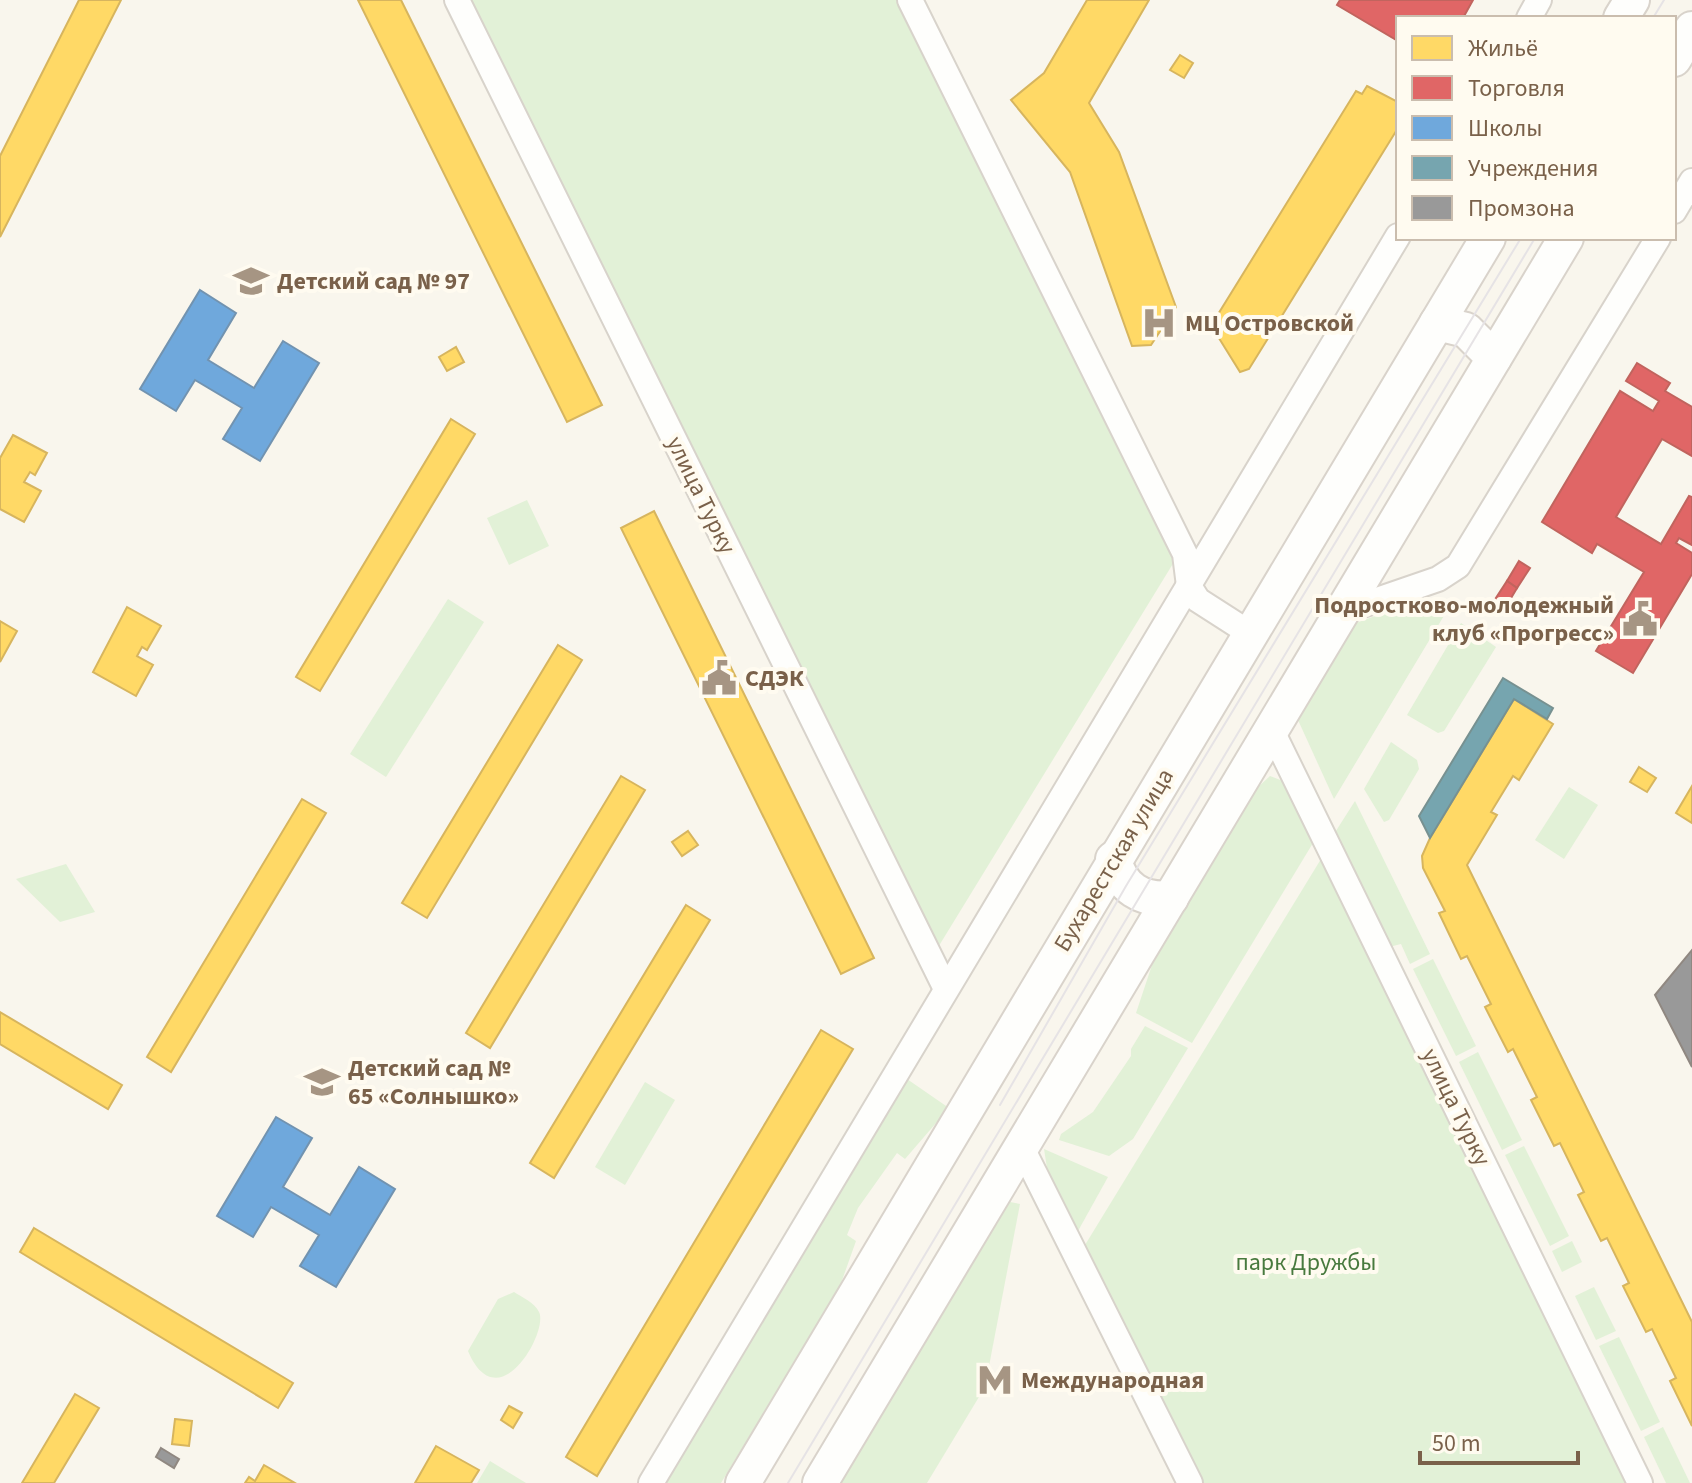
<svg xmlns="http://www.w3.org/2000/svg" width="1692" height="1483" font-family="'Source Sans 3',sans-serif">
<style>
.green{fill:#e2f1d7}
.homes{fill:#ffd966;stroke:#d7b55e;stroke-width:2}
.shops{fill:#e06666;stroke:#c1645e;stroke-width:2}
.schools{fill:#6fa8dc;stroke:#7293b0;stroke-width:2}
.public{fill:#76a5af;stroke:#779191;stroke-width:2}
.industry{fill:#999;stroke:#908881;stroke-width:2}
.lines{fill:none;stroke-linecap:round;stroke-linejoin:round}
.minor-casing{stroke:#d8d3cb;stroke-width:28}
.secondary-casing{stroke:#d9d3cb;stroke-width:38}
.minor{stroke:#fefefc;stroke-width:24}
.secondary{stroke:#fefefc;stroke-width:34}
.tram{stroke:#e6e3e5;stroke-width:2}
.labels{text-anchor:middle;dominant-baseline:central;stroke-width:8;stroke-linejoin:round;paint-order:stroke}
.poi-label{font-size:24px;font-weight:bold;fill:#7a614a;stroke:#fffbf0;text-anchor:start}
.street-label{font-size:24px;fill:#7a614a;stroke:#fffbf0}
.park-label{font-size:24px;fill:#487a3e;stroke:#fffbf0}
</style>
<rect width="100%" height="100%" fill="#f9f6ed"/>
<g class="green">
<polygon points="470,0 896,0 1174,562 937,949"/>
<polygon points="527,500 549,546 509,565 487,518"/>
<polygon points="448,599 484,622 386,777 350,754"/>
<polygon points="1413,602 1445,614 1334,799 1298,720 1356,623"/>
<polygon points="1461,623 1496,647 1444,731 1438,733 1407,715"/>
<polygon points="1391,742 1417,760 1419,769 1389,820 1384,822 1364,789"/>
<polygon points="1270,776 1283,781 1313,843 1192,1043 1136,1013 1152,965 1257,788"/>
<polygon points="1569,787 1598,805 1564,859 1535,840"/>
<polygon points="1355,801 1430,954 1410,964 1401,944 1389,947 1334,834"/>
<polygon points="1321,859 1629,1483 1201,1483 1085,1245"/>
<polygon points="66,864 95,912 60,922 16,879"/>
<polygon points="1433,959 1476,1046 1456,1056 1413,969"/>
<polygon points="1145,1026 1188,1048 1133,1139 1109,1156 1059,1140 1061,1134 1093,1112 1131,1056 1131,1049"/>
<polygon points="1478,1052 1522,1140 1502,1150 1459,1062"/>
<polygon points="907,1079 949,1108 905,1159 897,1153 858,1208 847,1235 856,1241 840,1286 721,1483 665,1483"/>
<polygon points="645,1082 675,1100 625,1185 595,1167"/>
<polygon points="1524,1146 1569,1236 1550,1246 1505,1155"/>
<polygon points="1044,1149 1108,1177 1078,1231 1047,1168"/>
<polygon points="1010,1202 1020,1204 985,1387 927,1483 840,1483"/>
<polygon points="1572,1241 1582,1262 1562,1272 1552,1251"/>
<polygon points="1594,1287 1616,1331 1596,1340 1575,1296"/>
<path d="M514 1292C522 1297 535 1303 539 1312 549 1331 498 1422 468 1351L498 1299Z"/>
<polygon points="1619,1337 1660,1422 1641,1431 1599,1346"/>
<polygon points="1663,1427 1690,1483 1666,1483 1644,1437"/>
<polygon points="490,1461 526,1483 477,1483"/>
</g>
<g class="homes">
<polygon points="79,0 121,0 0,237 0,156"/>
<polygon points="358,0 401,0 602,405 567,422"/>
<polygon points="1087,0 1149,0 1089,103 1119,152 1176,307 1151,345 1132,346 1070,172 1011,100 1044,73"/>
<polygon points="1180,55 1193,63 1184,78 1170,70"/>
<polygon points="1367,86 1398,102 1398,128 1249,369 1240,372 1217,335 1220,329 1212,324 1356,91 1362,94"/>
<polygon points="456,347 464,362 447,371 439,357"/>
<polygon points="451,419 475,434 320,691 296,677"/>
<polygon points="13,435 47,453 35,475 30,472 24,482 41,491 24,522 0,509 0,458"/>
<polygon points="654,511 874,958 841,974 621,528"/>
<polygon points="127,607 161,626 147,650 142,647 137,656 153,665 136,696 93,672"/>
<polygon points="0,621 17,631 0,662"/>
<polygon points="558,645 582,660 427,918 402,903"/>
<polygon points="1514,699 1553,724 1519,780 1513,776 1491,812 1497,815 1467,865 1692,1322 1692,1426 1670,1381 1676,1378 1652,1329 1646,1332 1623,1286 1629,1283 1607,1238 1601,1241 1578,1195 1584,1192 1560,1143 1554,1146 1531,1100 1537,1097 1513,1049 1508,1052 1485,1007 1491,1004 1467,956 1461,959 1439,913 1445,911 1423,868 1422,856 1430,838"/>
<polygon points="1639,767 1656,778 1647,792 1630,782"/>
<polygon points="621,776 645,790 490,1048 466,1033"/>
<polygon points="1692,786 1692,823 1676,813"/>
<polygon points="302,799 326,813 171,1072 147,1057"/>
<polygon points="688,831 698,845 682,856 672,842"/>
<polygon points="686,905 710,920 554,1178 530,1163"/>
<polygon points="0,1012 122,1085 108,1109 0,1044"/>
<polygon points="821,1030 853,1049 597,1476 566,1457"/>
<polygon points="34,1228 293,1383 278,1408 20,1252"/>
<polygon points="75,1394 99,1408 54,1483 22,1483"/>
<polygon points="509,1406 522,1413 513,1428 501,1420"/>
<polygon points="175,1419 192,1421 189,1446 172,1444"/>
<polygon points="436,1446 479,1470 471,1483 415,1483"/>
<polygon points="264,1465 295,1483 245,1483 249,1477 255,1481"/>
</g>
<g class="shops">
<polygon points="1340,0 1473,0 1463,18 1398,18 1398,41 1337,5"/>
<polygon points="1637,363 1670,383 1665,391 1692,407 1692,456 1662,439 1616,517 1661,544 1689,496 1692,497 1692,545 1679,538 1676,543 1692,553 1692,574 1633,673 1596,651 1644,572 1597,544 1592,553 1542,522 1620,391 1653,411 1659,401 1626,381"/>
<polygon points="1519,561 1530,568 1517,588 1507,581"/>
<polygon points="1507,581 1517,588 1505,608 1494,601"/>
</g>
<g class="schools">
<polygon points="200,290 236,313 208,360 254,388 283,341 319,363 260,461 223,439 242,408 195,380 176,411 140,389"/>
<polygon points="276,1117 312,1138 283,1187 330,1215 359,1167 395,1189 336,1287 300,1266 319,1235 271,1207 253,1237 217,1216"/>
</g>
<polygon class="public" points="1503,678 1553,708 1547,719 1514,699 1430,838 1419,816"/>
<g class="industry">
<polygon points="1692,950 1692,1067 1655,995"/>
<polygon points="161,1448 179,1459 174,1468 156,1457"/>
</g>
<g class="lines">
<g class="minor-casing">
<g id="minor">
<polyline points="457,0 946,989"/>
<polyline points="910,0 1185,554 1189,586 1198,600 1251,634"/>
<polyline points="1529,18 1539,0"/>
<polyline points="1674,211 1692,181"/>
<polyline points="1342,612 1438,579 1458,566 1658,238"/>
<polyline points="1272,731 1640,1483"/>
<polyline points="1022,1148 1190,1483"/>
<polyline points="651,1483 1398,236"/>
</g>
</g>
<g class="secondary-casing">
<g id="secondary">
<polyline points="1621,18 1632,0"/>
<polyline points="1674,59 1692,29"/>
<polyline points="1437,323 1466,330 1494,358"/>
<path d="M1113 859C1122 888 1141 901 1171 898"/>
<path d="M743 1483C991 1068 1239 652 1488 238"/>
<polyline points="820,1483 1566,238"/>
</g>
</g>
<use href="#minor" class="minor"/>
<use href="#secondary" class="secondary"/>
<g class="tram">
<polyline points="1653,18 1664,0"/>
<polyline points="1000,1105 1126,886 1521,238"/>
<polyline points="788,1483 1535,238"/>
</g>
</g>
<defs>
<g id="school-bare" transform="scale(2.76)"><path d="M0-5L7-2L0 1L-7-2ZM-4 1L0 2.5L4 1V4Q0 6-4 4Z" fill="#a69583" stroke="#fffbf0" stroke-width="2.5" paint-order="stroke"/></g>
<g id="hospital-bare" transform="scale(2.76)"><path d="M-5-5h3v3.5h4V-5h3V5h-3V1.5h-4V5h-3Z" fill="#a69583" stroke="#fffbf0" stroke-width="2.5" paint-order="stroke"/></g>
<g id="civic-bare" transform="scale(2.76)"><path d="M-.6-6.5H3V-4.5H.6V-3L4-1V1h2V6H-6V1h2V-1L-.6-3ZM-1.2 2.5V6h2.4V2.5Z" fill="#a69583" stroke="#fffbf0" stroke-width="2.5" paint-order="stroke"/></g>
<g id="metro-bare" transform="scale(2.76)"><path d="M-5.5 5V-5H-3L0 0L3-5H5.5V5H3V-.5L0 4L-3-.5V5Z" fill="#a69583" stroke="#fffbf0" stroke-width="2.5" paint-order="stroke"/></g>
</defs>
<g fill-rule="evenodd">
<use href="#school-bare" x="251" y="281"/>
<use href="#hospital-bare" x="1159" y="323"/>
<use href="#civic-bare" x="1640" y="619"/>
<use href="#civic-bare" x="719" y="678"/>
<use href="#school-bare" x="322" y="1082"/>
<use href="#metro-bare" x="995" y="1380"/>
</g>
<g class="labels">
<g class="poi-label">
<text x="277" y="281">Детский сад № 97</text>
<text x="1185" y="323">МЦ Островской</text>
<text x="1614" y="605" text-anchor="end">Подростково-молодежный<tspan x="1614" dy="28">клуб «Прогресс»</tspan></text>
<text x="745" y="678">СДЭК</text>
<text x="348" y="1068">Детский сад №<tspan x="348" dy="28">65 «Солнышко»</tspan></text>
<text x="1021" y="1380">Международная</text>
</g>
<g class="street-label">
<text transform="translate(701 495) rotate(64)">улица Турку</text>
<text transform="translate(1114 860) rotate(-59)">Бухарестская улица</text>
<text transform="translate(1456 1107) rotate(64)">улица Турку</text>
</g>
<g class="park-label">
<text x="1306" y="1262">парк Дружбы</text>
</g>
</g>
<rect x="1396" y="16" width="280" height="224" fill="#fffbf0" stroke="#cabdae" stroke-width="2"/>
<rect x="1412" y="36" width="40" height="24" fill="#ffd966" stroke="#cabdae" stroke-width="2"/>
<text x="1468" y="56" font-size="24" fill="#7a614a">Жильё</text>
<rect x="1412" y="76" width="40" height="24" fill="#e06666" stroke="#cabdae" stroke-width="2"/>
<text x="1468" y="96" font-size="24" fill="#7a614a">Торговля</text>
<rect x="1412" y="116" width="40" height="24" fill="#6fa8dc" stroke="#cabdae" stroke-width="2"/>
<text x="1468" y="136" font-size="24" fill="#7a614a">Школы</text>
<rect x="1412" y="156" width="40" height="24" fill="#76a5af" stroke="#cabdae" stroke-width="2"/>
<text x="1468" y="176" font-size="24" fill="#7a614a">Учреждения</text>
<rect x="1412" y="196" width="40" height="24" fill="#999999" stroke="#cabdae" stroke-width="2"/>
<text x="1468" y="216" font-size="24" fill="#7a614a">Промзона</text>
<path d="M1420 1451v12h158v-12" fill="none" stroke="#7a614a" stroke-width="4"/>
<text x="1432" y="1451" font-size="24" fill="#7a614a" stroke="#fffbf0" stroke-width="6" paint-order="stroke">50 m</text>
</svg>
